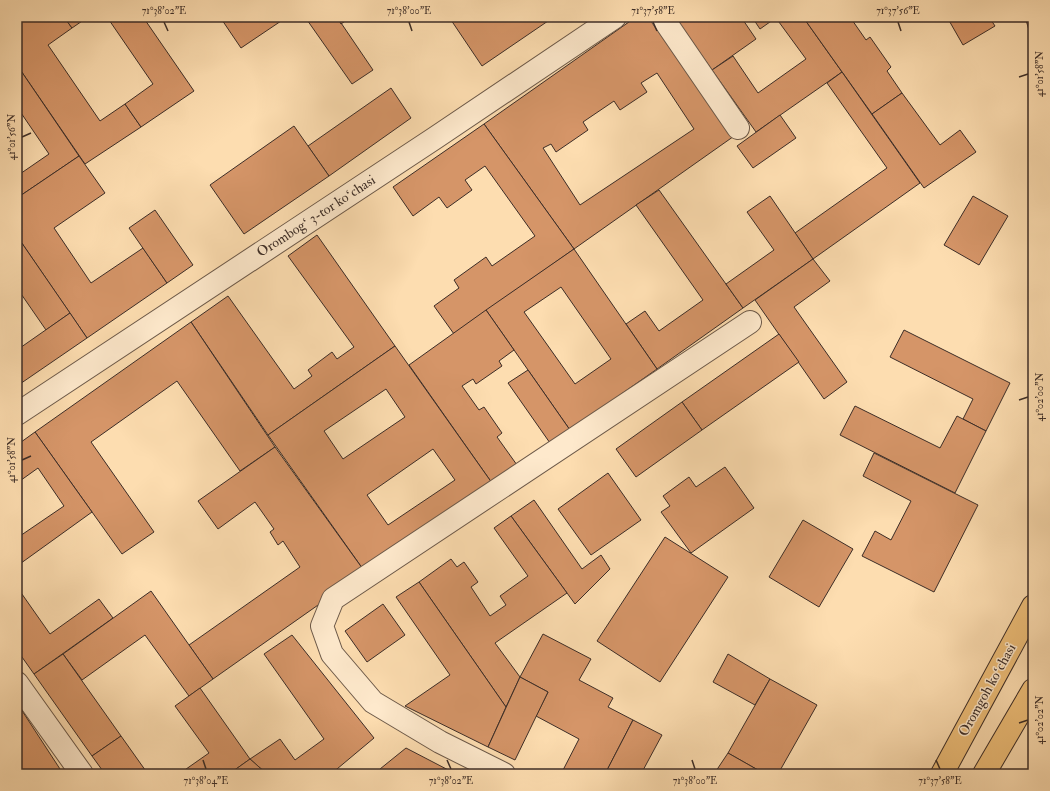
<svg xmlns="http://www.w3.org/2000/svg" width="1050" height="791" font-family="'IM FELL Double Pica',serif">
<style>
.building{fill:#d59568;stroke:#3c2d27;fill-rule:evenodd}
.lines{fill:none;stroke-linecap:round;stroke-linejoin:round}
.minor-casing{stroke:#6c5949;stroke-width:24}
.major-casing{stroke:#3c2d27;stroke-width:24}
.minor{stroke:#fee9cc;stroke-width:22}
.major{stroke:#eebe78;stroke-width:22}
.ticks{fill:none;stroke:#3c2d27;stroke-width:1.5}
.labels{text-anchor:middle;dominant-baseline:central;stroke-width:3;stroke-linejoin:round;paint-order:stroke}
.street-label{font-size:14px;fill:#3c2d27;stroke:#fee9cc}
.neatline{fill:none;stroke:#3c2d27;stroke-width:1.5}
.ticks-label{font-size:10px;text-anchor:middle;fill:#3c2d27}
</style>
<rect width="100%" height="100%" fill="#fdddb0"/>
<filter id="stains"><feTurbulence type="fractalNoise" baseFrequency=".005" numOctaves="4"/><feColorMatrix values="0 0 0 0 .2 0 0 0 0 .09 0 0 0 0 .02 0 0 0 .5 -.17"/></filter>
<radialGradient id="worn" r=".72"><stop offset=".6" stop-color="#630" stop-opacity="0"/><stop offset="1" stop-color="#630" stop-opacity=".3"/></radialGradient>
<g class="building">
<polygon points="23,17 64,17 72,28 48,45 100,121 125,104 141,127 85,164 17,65 17,21"/>
<polygon points="64,17 88,17 72,28"/>
<polygon points="107,17 143,17 194,91 141,127 125,104 153,84"/>
<polygon points="220,17 287,17 241,48"/>
<polygon points="305,17 337,17 373,70 352,84"/>
<polygon points="337,17 351,17 341,24"/>
<polygon points="449,17 546,17 548,21 482,66"/>
<path d="M636 17H654L737 134 574 249 484 124ZM657 73 694 129 580 205 543 148 551 144 556 152 588 130 583 122 614 101 620 110 647 92 641 83Z"/>
<polygon points="675,17 741,17 756,39 712,70"/>
<polygon points="752,17 777,17 760,29"/>
<polygon points="777,17 803,17 842,72 756,132 712,70 733,56 758,93 806,59 776,18"/>
<polygon points="803,17 850,17 866,40 870,37 891,67 887,71 902,93 872,114"/>
<polygon points="947,17 989,17 995,26 963,45"/>
<polygon points="1025,17 1033,17 1033,43"/>
<polygon points="17,65 79,156 17,198 17,176 49,154 17,107"/>
<polygon points="842,72 920,183 813,259 795,233 887,168 827,83"/>
<polygon points="391,88 411,118 329,176 308,146"/>
<polygon points="902,93 940,145 960,130 976,152 924,188 872,114"/>
<polygon points="780,115 796,138 753,168 737,146"/>
<polygon points="484,124 574,249 454,334 434,306 459,288 454,280 486,257 492,266 535,236 485,166 465,180 472,190 447,208 439,197 413,216 393,187"/>
<polygon points="294,126 329,176 244,234 210,185"/>
<polygon points="79,156 105,193 54,228 91,283 143,248 167,283 87,338 17,236 17,198"/>
<polygon points="659,190 743,308 657,369 626,324 645,311 659,331 703,300 636,205"/>
<polygon points="770,196 813,259 743,308 726,284 774,250 747,212"/>
<polygon points="973,196 1008,216 979,265 944,245"/>
<polygon points="155,210 193,265 167,283 129,228"/>
<polygon points="317,235 395,346 268,435 191,322 228,296 294,389 312,376 308,370 332,352 337,359 354,347 288,256"/>
<polygon points="17,236 70,313 46,330 17,288"/>
<path d="M574 249 657 369 570 430 486 310ZM561 287 611 359 575 384 524 312Z"/>
<polygon points="813,259 830,281 794,307 847,382 824,399 755,300"/>
<polygon points="486,310 514,350 499,361 502,366 476,384 473,379 462,386 479,410 484,407 502,433 497,437 517,465 492,483 409,365"/>
<polygon points="70,313 87,338 17,386 17,350"/>
<polygon points="191,322 275,447 240,471 177,381 91,442 154,532 122,554 35,432"/>
<polygon points="904,330 1010,383 986,431 963,419 973,399 890,357"/>
<polygon points="779,334 799,362 702,430 682,402"/>
<path d="M395 346 492 483 365 572 268 435ZM386 389 405 417 343 459 324 431ZM433 449 455 480 388 525 367 495Z"/>
<polygon points="528,370 570,430 550,443 508,383"/>
<polygon points="682,402 702,430 636,477 616,449"/>
<polygon points="855,406 940,448 957,416 986,431 955,493 840,435"/>
<polygon points="35,432 92,512 17,566 17,538 64,506 38,468 17,483 17,445"/>
<polygon points="275,447 365,572 213,679 189,645 300,567 283,541 278,545 270,532 274,529 255,502 218,529 198,501"/>
<polygon points="874,453 978,505 934,592 862,556 875,531 891,540 911,501 863,476"/>
<polygon points="725,467 754,508 691,553 661,512 670,506 663,496 689,477 696,487"/>
<polygon points="608,473 641,520 591,555 558,509"/>
<polygon points="534,500 582,569 601,555 610,569 575,604 511,516"/>
<polygon points="511,516 567,593 495,643 520,677 506,707 419,582 451,559 457,567 464,562 478,582 471,587 490,616 506,605 500,596 528,576 494,528"/>
<polygon points="803,520 853,549 819,607 769,577"/>
<polygon points="665,537 728,577 660,682 597,641"/>
<polygon points="419,582 506,707 488,747 405,706 450,675 396,597"/>
<polygon points="17,587 50,634 99,599 113,618 34,674 17,650"/>
<polygon points="151,591 213,679 189,696 145,635 82,680 63,654"/>
<polygon points="383,604 405,635 367,662 345,631"/>
<polygon points="543,634 591,659 579,680 613,698 608,707 633,720 605,774 561,774 579,739 536,716 548,692 520,677"/>
<polygon points="292,635 374,738 331,774 267,774 250,759 280,739 295,760 324,739 264,654"/>
<polygon points="63,654 121,736 92,756 34,674"/>
<polygon points="728,654 770,679 755,705 713,682"/>
<polygon points="520,677 548,692 515,760 488,747"/>
<polygon points="770,679 817,705 778,774 765,774 728,753"/>
<polygon points="200,688 250,759 229,774 179,774 209,753 175,706"/>
<polygon points="17,703 60,769 54,774 17,774"/>
<polygon points="633,720 662,735 641,774 605,774"/>
<polygon points="121,736 148,774 105,774 92,756"/>
<polygon points="406,748 456,774 389,774 380,769"/>
<polygon points="728,753 765,774 714,774"/>
<polygon points="250,759 267,774 229,774"/>
</g>
<g class="lines">
<g class="minor-casing">
<g id="minor">
<polyline points="662,17 738,128"/>
<polyline points="17,414 435,138 615,17"/>
<polyline points="17,683 82,774"/>
<polyline points="504,774 440,742 373,702 332,654 322,626 333,599 750,322"/>
</g>
</g>
<g class="major-casing">
<g id="major">
<polyline points="942,774 1033,606"/>
<polyline points="984,774 1033,690"/>
</g>
</g>
<use href="#minor" class="minor"/>
<use href="#major" class="major"/>
</g>
<path class="ticks" d="M164 22 168 31M409 22 412 31M653 22 657 31M898 22 901 31M1019 77 1028 74M22 137 31 133M1019 400 1028 397M22 460 31 456M1019 723 1028 720M203 760 206 769M447 760 451 769M692 760 695 769M936 760 940 769"/>
<g class="labels">
<g class="street-label">
<text transform="translate(316 216) rotate(-33)">Orombogʻ 3-tor koʻchasi</text>
<text transform="translate(987 690) rotate(-61)">Oromgoh koʻchasi</text>
</g>
</g>
<rect width="1050" height="791" fill="none" stroke="#fdddb0" stroke-width="44"/>
<rect x="22" y="22" width="1006" height="747" class="neatline"/>
<g class="ticks-label">
<text x="164" y="14">71°38'02"E</text>
<text x="409" y="14">71°38'00"E</text>
<text x="653" y="14">71°37'58"E</text>
<text x="898" y="14">71°37'56"E</text>
<text transform="translate(1039 74) rotate(-90)" y="4">41°01'58"N</text>
<text transform="translate(11 137) rotate(-90)" y="4">41°01'56"N</text>
<text transform="translate(1039 397) rotate(-90)" y="4">41°02'00"N</text>
<text transform="translate(11 460) rotate(-90)" y="4">41°01'58"N</text>
<text transform="translate(1039 720) rotate(-90)" y="4">41°02'02"N</text>
<text x="206" y="784">71°38'04"E</text>
<text x="451" y="784">71°38'02"E</text>
<text x="695" y="784">71°38'00"E</text>
<text x="940" y="784">71°37'58"E</text>
</g>
<rect width="100%" height="100%" filter="url(#stains)"/>
<rect width="100%" height="100%" fill="url(#worn)"/>
</svg>
